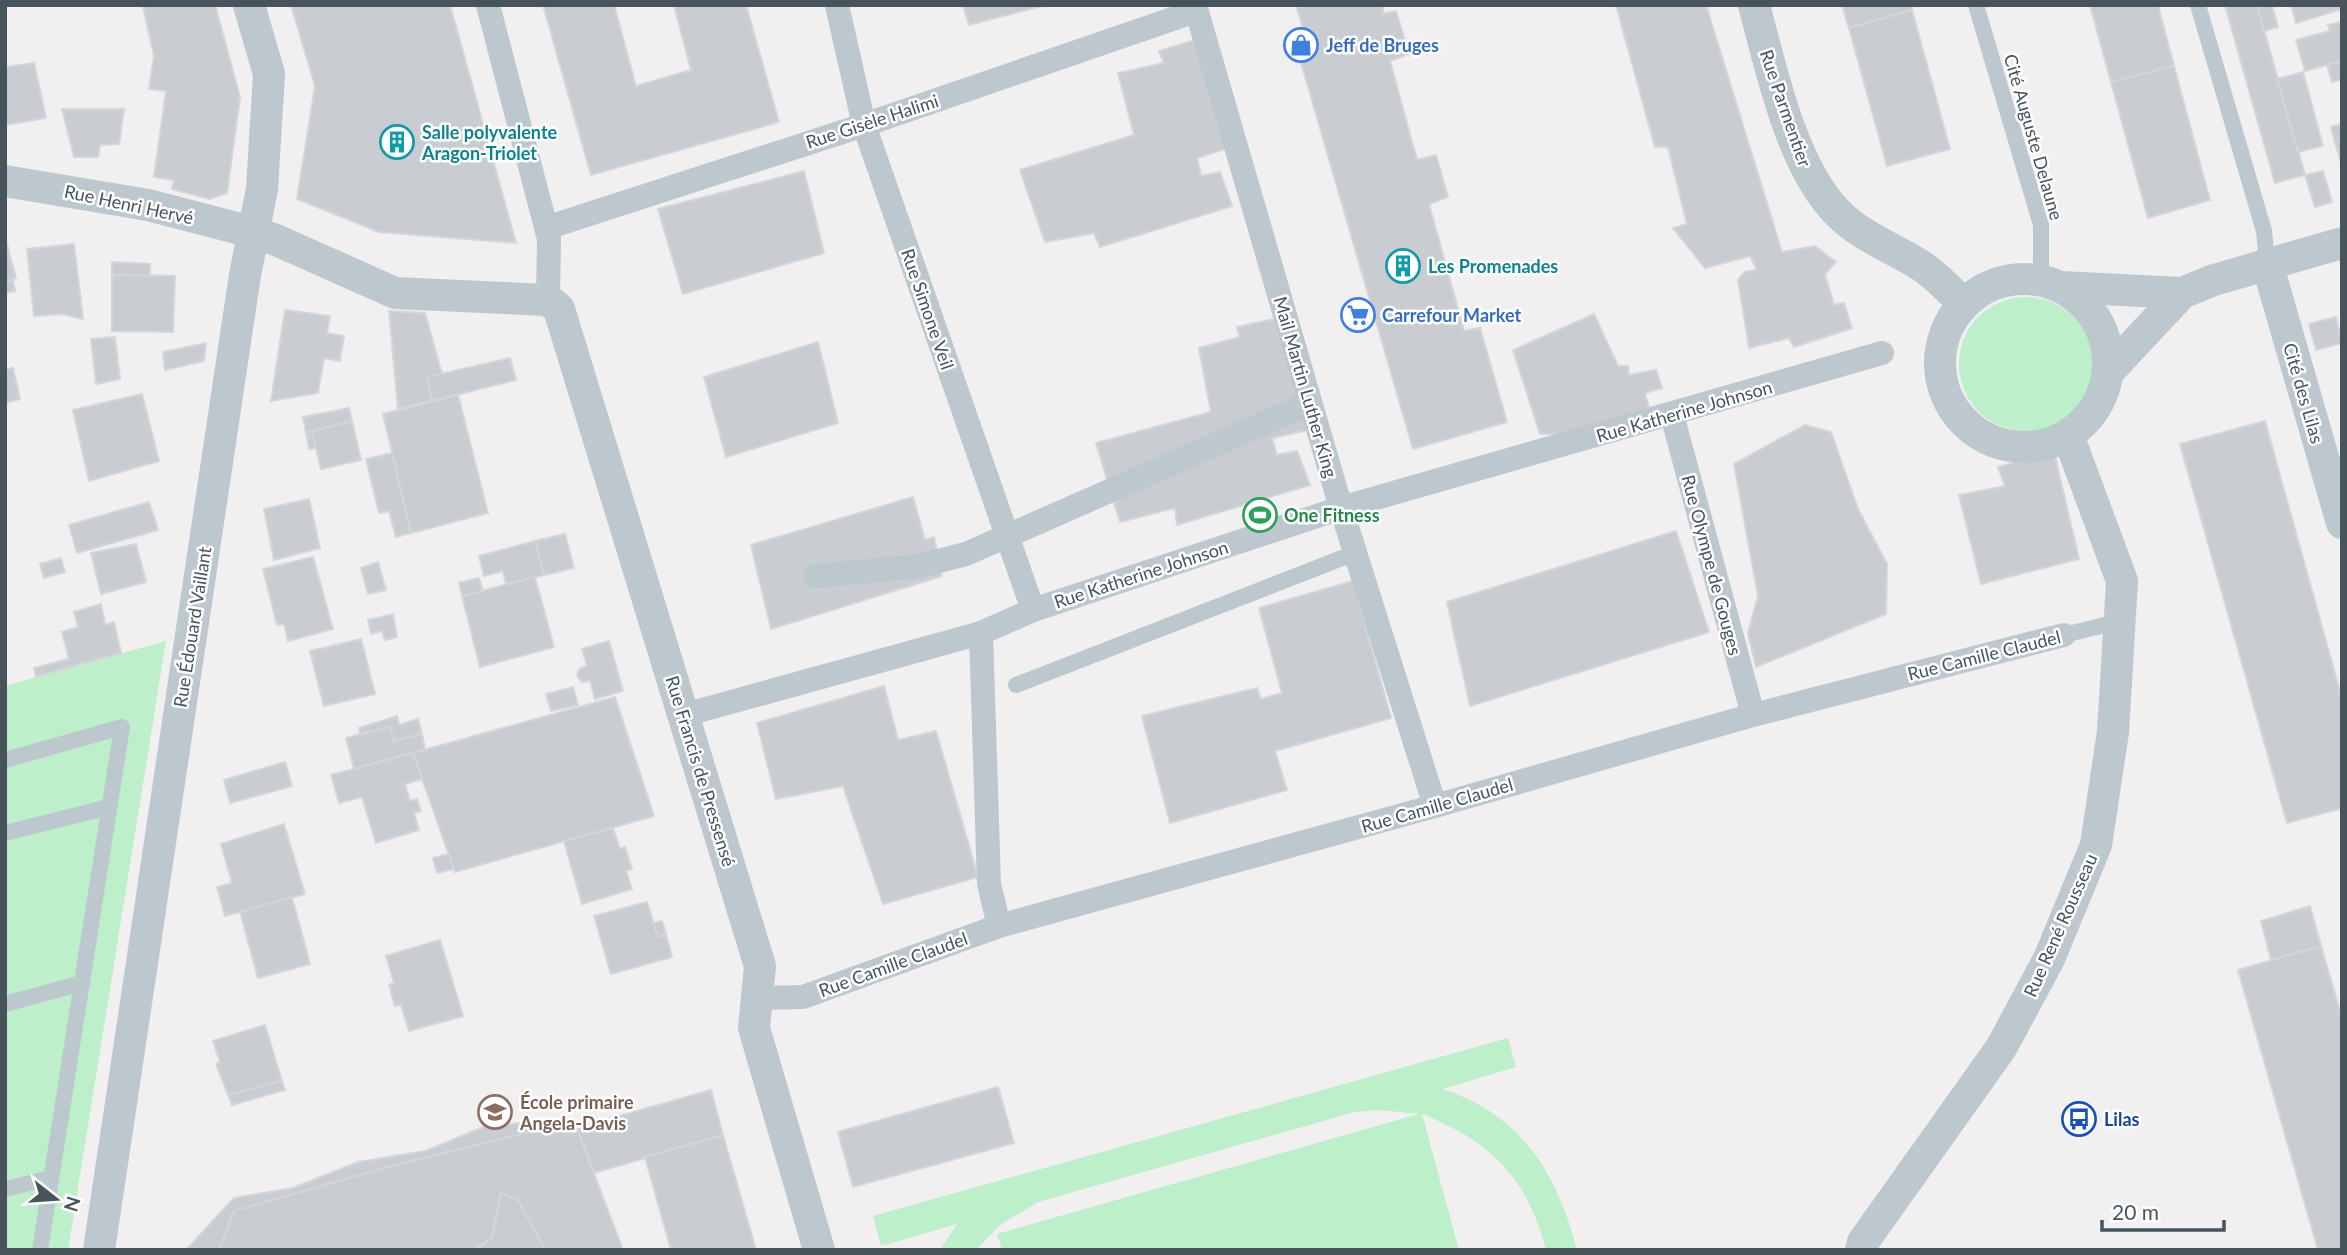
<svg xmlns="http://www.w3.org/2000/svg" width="2347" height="1255" font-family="Lato,sans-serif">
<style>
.green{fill:#bdefcb}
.building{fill:#c9ccd1;stroke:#d3d6da;stroke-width:2}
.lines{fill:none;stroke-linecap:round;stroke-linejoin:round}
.service{stroke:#bdc8ce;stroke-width:16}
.pedestrian{stroke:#bdc8ce;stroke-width:24}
.minor{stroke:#bdc8ce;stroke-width:32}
.labels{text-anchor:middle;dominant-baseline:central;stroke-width:5;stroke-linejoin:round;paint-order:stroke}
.shop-label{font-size:18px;font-weight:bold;fill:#366cbe;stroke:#fff;text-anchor:start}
.street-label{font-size:18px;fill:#47545c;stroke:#fff}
.culture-label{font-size:18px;font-weight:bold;fill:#0d838f;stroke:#fff;text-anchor:start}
.leisure-label{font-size:18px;font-weight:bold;fill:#27864d;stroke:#fff;text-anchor:start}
.education-label{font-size:18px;font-weight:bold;fill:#785e54;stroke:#fff;text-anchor:start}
.transit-label{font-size:18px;font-weight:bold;fill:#164399;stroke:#fff;text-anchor:start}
</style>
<rect width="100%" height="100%" fill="#f1efef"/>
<g class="green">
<circle cx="2026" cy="364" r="67"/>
<polygon points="166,641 68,1250 5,1250 5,686"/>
<path d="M1508 1038 1516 1067 1442 1089C1521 1114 1557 1173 1577 1250H1546C1527 1177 1490 1141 1422 1114L1459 1250H1002L997 1234 1419 1114 1380 1110 1355 1112 1038 1202 1000 1225 976 1250H940L957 1224 881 1246 873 1216Z"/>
</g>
<g class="building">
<polygon points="215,5 240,97 227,193 210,199 172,189 174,180 154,177 166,91 149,89 154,56 143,6"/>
<polygon points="291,5 450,5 516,243 379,232 297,199 315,86"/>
<polygon points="543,5 614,5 636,86 691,70 674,5 746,5 779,122 591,175"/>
<polygon points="963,5 1046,5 969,25"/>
<polygon points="1305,5 1382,5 1384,14 1396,11 1409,54 1390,61 1417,160 1436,155 1448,197 1429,204 1464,331 1480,328 1507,422 1413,449 1298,52 1305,36 1297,8"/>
<polygon points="1616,5 1706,5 1782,252 1815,246 1836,262 1825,274 1834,305 1844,303 1852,328 1794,347 1789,338 1749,348 1738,279 1745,272 1757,270 1750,256 1705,268 1673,228 1687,224 1668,147 1655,147"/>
<polygon points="1842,5 1911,5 1912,10 1849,28"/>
<polygon points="2090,5 2158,5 2174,66 2111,82"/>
<polygon points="2225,5 2257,5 2305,175 2275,183"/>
<polygon points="2257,5 2272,5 2278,27 2264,31"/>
<polygon points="2291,5 2342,5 2342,9 2296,23"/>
<polygon points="1912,10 1950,149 1887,166 1849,28"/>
<polygon points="2342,22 2342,61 2305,71 2296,40 2330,31 2328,25"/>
<polygon points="1199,39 1228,148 1197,158 1201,176 1220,172 1232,206 1100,247 1094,233 1045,242 1020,170 1134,135 1118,73 1164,63 1159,51"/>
<polygon points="2342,61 2342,79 2332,82 2327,65"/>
<polygon points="34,63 46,118 5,125 5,67"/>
<polygon points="2174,66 2210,200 2148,218 2111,82"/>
<polygon points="2303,72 2323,146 2298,152 2277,79"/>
<polygon points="62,109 124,109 119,144 100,145 98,157 74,157"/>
<polygon points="2342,124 2342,140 2335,142 2331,127"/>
<polygon points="2342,140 2342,167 2335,142"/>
<polygon points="804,171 824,253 683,294 658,209"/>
<polygon points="2323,171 2332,202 2315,207 2305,175"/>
<polygon points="5,237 16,278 5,282"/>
<polygon points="74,244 83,319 61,314 34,316 27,249"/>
<polygon points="112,262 150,264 150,276 112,275"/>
<polygon points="112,275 175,276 173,332 112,331"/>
<polygon points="13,280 15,291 5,293 5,282"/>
<polygon points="285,310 330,316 327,333 344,336 340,361 324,358 318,393 271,401"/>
<polygon points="389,311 425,313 442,374 427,377 432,401 398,409"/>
<polygon points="1594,314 1618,366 1628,366 1629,375 1656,370 1662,388 1645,393 1651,416 1579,434 1540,434 1513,350"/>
<polygon points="2336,317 2342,343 2316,350 2309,324"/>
<polygon points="1274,319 1308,430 1272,438 1277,455 1297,451 1310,485 1177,525 1175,508 1120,522 1096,443 1211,412 1199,348 1240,337 1237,327"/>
<polygon points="115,337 120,379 96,384 91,339"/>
<polygon points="818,342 838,423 726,457 704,377"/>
<polygon points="206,343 204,361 165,370 163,352"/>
<polygon points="510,358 516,380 432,401 427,377"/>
<polygon points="13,368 20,399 5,403 5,370"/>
<polygon points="142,394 159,461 89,481 73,410"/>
<polygon points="458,395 488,513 411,533 383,414"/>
<polygon points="349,408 352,421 306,433 303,417"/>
<polygon points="352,421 361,460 321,469 313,436 307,437 306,433"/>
<polygon points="2265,421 2342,699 2342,808 2287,823 2180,444"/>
<polygon points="1805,425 1831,432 1858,509 1887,564 1886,614 1756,667 1748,633 1758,596 1734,464"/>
<polygon points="313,436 316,448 309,449 307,437"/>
<polygon points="2054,452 2079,559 1981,584 1959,495 2005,486 1998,467"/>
<polygon points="392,453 411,533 396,537 389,511 379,513 366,459"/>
<polygon points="913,497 925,540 934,537 942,576 771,629 751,545"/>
<polygon points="309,499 320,548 274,560 264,509"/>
<polygon points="149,502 158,530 77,553 69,525"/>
<polygon points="1676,531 1709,632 1470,706 1447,602"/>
<polygon points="565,534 574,568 544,575 535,541"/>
<polygon points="535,541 544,575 506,585 503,571 484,576 479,556"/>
<polygon points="136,544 146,582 101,594 91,553"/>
<polygon points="313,557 333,629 288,641 284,624 277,625 263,569"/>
<polygon points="61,558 65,572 44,578 40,564"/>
<polygon points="378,562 386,590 368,594 361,568"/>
<polygon points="535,577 554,647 480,667 462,596"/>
<polygon points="479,578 483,591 462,596 459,583"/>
<polygon points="1353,581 1391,718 1275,751 1287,790 1170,823 1142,716 1257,688 1261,699 1282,693 1259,608"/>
<polygon points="101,604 105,625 114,622 121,653 36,677 34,668 69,659 62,632 78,627 74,612"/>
<polygon points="393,614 397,637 385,640 382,631 371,634 368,620"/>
<polygon points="361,639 375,694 324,706 310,651"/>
<polygon points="609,641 623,691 595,699 590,681 582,682 577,676 579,669 587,666 582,649"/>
<polygon points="884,686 898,740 936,731 978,877 883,904 843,786 776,799 757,723"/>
<polygon points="573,687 578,705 551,711 546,694"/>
<polygon points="615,697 654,816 455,872 413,753"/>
<polygon points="397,716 399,725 418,719 422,734 394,741 390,727 360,734 359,728"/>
<polygon points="390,727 394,741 422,734 425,749 354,769 346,738"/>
<polygon points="413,753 422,779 405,784 410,801 417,799 421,811 414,813 419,830 376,843 362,797 339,803 331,775"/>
<polygon points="285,762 292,786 230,803 224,780"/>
<polygon points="284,824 305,894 225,916 217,887 232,883 221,844"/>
<polygon points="613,828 620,849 625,847 632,869 626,871 632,889 582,904 564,841"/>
<polygon points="449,854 454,869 437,873 433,858"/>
<polygon points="292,897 310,964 258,978 240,912"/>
<polygon points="647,902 658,937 666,934 672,957 611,974 594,916"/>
<polygon points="2310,906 2321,946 2271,960 2261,921"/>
<polygon points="662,921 666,934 658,937 653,923"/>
<polygon points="440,940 463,1016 409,1031 401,1005 395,1006 389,985 394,983 386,956"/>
<polygon points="2321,946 2342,1018 2342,1250 2318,1250 2238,970"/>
<polygon points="265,1025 282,1081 228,1095 216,1064 220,1062 213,1041"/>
<polygon points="282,1081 285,1090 232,1105 228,1095"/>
<polygon points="998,1087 1014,1143 853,1187 838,1132"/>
<polygon points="711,1090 723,1135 594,1173 577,1128"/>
<polygon points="538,1121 542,1130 388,1167 234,1211 219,1250 186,1250 234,1198 293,1188 358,1162 425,1151 484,1127"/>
<polygon points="574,1121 623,1250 545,1250 518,1200 501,1193 492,1238 472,1250 219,1250 234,1211 388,1167"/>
<polygon points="723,1135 756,1250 671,1250 645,1157"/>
<polygon points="501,1193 518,1200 545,1250 476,1250 492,1238"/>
</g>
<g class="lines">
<g class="service">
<polyline points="1976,5 2041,225 2041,280"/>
<polyline points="2198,5 2264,231 2267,263"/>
<polyline points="2064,635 2121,621"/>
<polyline points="1016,685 1355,553"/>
<polyline points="5,760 122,727 40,1250"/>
<polyline points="5,833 109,807"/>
<polyline points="5,1004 82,983"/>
<polyline points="5,1189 51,1178"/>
</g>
<g class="pedestrian">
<polyline points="488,5 549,239 548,300"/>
<polyline points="837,5 864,125 1033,610"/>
<polyline points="1195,5 1341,508 1435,806"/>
<polyline points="546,228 864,125 1196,11"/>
<polyline points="1672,415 1753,715"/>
<polyline points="816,576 919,566 966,554 1310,403"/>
<polyline points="981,633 989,884 999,926"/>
<polyline points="684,715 981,633 1033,610 1341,508 1882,353"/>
<polyline points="757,998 803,997 999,926 1435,806 1753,715 2064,635"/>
</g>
<g class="minor">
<path d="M1754 5C1771 68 1791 166 1838 213 1860 236 1893 248 1920 265 1936 275 1950 291 1964 304"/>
<polyline points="5,181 148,205 252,232 276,240 395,293 548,300 559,309 760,966 754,1028 819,1250"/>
<polyline points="2267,263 2342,523"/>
<circle cx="2024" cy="363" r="84"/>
<polyline points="2061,287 2182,293"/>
<polyline points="2108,372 2182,293 2214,280 2342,243"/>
<polyline points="99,1250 245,275 262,189 269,74 249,5"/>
<polyline points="1861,1250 1863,1242 2001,1048 2049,959 2096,845 2113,732 2122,581 2068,435"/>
</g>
</g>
<defs>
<g id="shop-ring" transform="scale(1.75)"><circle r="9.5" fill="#fff" stroke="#3f7fe0" stroke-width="1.5"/><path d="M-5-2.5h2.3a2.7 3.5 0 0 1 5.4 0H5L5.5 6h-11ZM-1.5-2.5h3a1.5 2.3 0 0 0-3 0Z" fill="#3f7fe0"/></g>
<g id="building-ring" transform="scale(1.75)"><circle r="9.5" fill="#fff" stroke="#0f9aa8" stroke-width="1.5"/><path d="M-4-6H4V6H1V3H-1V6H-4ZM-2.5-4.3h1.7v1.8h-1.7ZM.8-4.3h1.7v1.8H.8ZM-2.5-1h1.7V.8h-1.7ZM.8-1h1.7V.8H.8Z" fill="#0f9aa8"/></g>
<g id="supermarket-ring" transform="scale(1.75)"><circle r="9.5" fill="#fff" stroke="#3f7fe0" stroke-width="1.5"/><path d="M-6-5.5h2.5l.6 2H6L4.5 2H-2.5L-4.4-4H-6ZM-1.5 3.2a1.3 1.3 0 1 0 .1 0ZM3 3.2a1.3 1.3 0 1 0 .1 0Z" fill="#3f7fe0"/></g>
<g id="stadium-ring" transform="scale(1.75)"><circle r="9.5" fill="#fff" stroke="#2e9e5b" stroke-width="1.5"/><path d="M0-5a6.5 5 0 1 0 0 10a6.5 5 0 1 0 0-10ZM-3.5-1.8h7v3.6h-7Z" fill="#2e9e5b"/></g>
<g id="school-ring" transform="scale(1.75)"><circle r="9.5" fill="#fff" stroke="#8d6e63" stroke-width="1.5"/><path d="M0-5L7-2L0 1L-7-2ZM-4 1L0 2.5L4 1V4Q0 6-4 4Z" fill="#8d6e63"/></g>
<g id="bus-ring" transform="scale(1.75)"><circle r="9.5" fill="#fff" stroke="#1a4fb4" stroke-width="1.5"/><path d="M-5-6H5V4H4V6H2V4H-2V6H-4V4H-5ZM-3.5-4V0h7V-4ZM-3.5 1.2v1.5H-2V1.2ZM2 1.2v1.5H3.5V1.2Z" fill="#1a4fb4"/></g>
</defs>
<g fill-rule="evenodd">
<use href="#shop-ring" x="1301" y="45"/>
<use href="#building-ring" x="397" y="142"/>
<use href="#building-ring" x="1403" y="266"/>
<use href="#supermarket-ring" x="1358" y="315"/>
<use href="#stadium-ring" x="1260" y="515"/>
<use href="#school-ring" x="495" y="1112"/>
<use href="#bus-ring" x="2079" y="1119"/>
</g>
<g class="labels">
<g class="shop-label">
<text x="1326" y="45">Jeff de Bruges</text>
<text x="1382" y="315">Carrefour Market</text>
</g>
<g class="street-label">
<text transform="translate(1786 108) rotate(71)">Rue Parmentier</text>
<text transform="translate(872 121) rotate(-18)">Rue Gisèle Halimi</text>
<text transform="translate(2034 137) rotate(74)">Cité Auguste Delaune</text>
<text transform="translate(129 204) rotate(12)">Rue Henri Hervé</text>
<text transform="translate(928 309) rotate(71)">Rue Simone Veil</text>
<text transform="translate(1306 387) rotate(74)">Mail Martin Luther King</text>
<text transform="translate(2304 393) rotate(74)">Cité des Lilas</text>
<text transform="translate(1684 411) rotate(-16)">Rue Katherine Johnson</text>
<text transform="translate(1712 565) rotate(75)">Rue Olympe de Gouges</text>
<text transform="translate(1141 574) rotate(-18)">Rue Katherine Johnson</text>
<text transform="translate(192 627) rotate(-81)">Rue Édouard Vaillant</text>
<text transform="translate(1984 655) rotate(-14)">Rue Camille Claudel</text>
<text transform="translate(701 771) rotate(73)">Rue Francis de Pressensé</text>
<text transform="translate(1437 805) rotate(-16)">Rue Camille Claudel</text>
<text transform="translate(2060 925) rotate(-66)">Rue René Rousseau</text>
<text transform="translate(893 964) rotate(-20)">Rue Camille Claudel</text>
</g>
<g class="culture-label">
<text x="422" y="132">Salle polyvalente<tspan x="422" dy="21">Aragon-Triolet</tspan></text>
<text x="1428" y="266">Les Promenades</text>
</g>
<g class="leisure-label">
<text x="1284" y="515">One Fitness</text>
</g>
<g class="education-label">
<text x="520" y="1102">École primaire<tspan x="520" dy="21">Angela-Davis</tspan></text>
</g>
<g class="transit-label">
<text x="2104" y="1119">Lilas</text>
</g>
</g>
<rect width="2347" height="1255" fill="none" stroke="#47545c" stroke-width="14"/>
<g transform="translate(56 1199) rotate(107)" stroke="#ffffff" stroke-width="5" paint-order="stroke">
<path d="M0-5L12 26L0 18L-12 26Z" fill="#47545c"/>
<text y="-10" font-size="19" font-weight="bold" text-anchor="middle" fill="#47545c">N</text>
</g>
<path d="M2102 1220v10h122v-10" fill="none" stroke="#47545c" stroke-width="3.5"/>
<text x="2112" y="1220" font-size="21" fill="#47545c" stroke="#ffffff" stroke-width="5" paint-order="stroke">20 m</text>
</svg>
